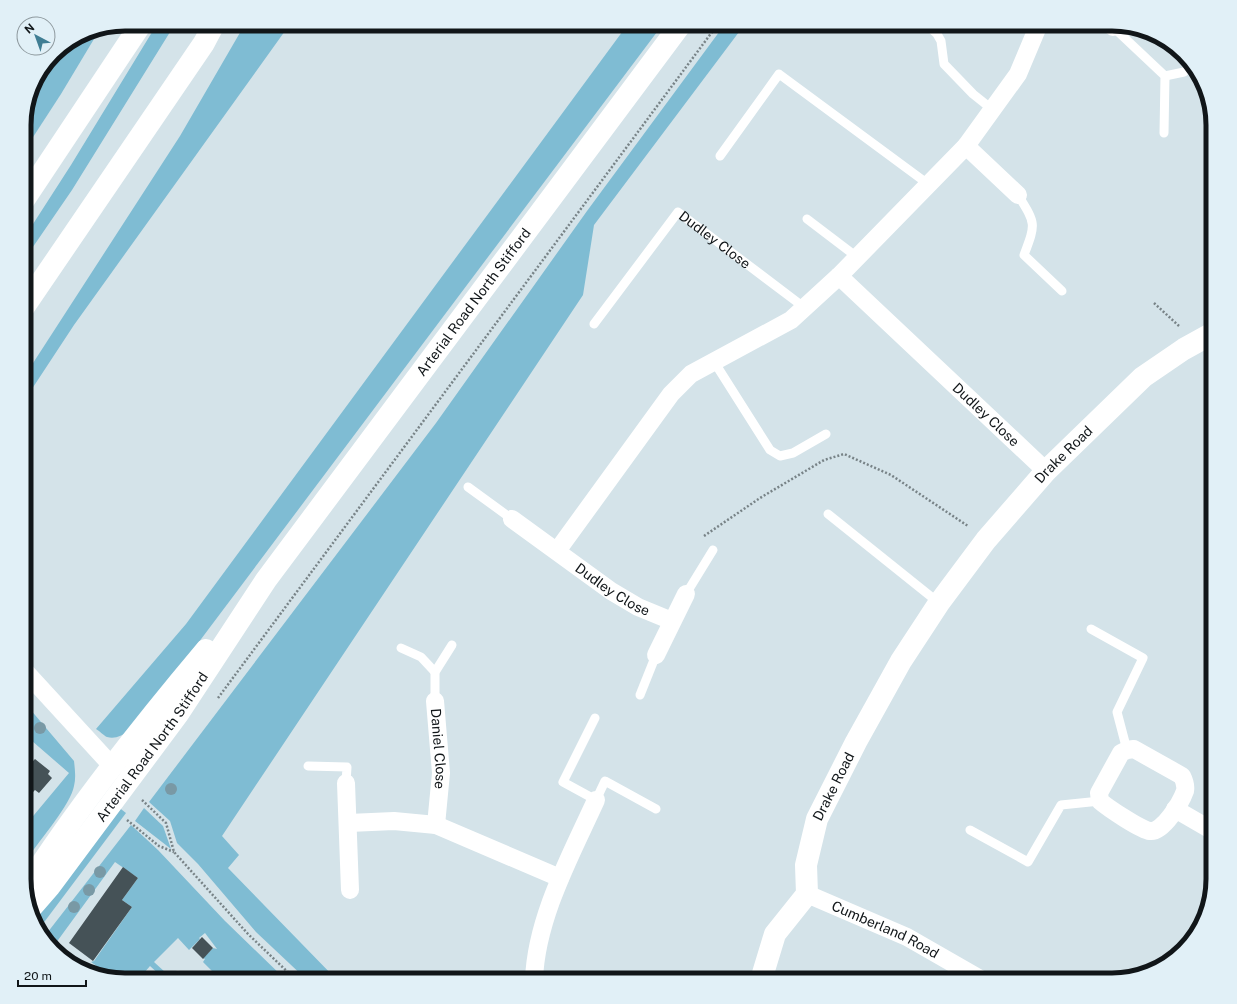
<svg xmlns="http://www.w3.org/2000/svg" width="1237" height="1004" font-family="'Public Sans',sans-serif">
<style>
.green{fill:#7fbcd3}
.building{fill:#455257}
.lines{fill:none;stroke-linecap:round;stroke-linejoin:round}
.path{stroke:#788387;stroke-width:2.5;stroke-dasharray:2 2;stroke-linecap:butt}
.service{stroke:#fff;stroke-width:9}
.minor{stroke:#fff;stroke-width:18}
.tertiary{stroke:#fff;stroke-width:22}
.primary{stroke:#fff;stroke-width:22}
.trunk{stroke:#fff;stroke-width:22}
.tree{fill:#7999a5}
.labels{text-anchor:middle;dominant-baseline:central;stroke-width:4;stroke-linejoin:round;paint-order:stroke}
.street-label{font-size:14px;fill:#111619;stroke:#e1f0f7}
.rim{fill:none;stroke:#111619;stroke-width:5}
</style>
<rect width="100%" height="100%" fill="#d4e3e9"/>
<g class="green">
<polygon points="157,24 175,24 72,190 24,260 24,238 71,165"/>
<polygon points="245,24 290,24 74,325 24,401 24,377 180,136"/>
<path d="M628 24H663L141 719C133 727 121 741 107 737 104 736 100 731 96 729L186 624Z"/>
<polygon points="725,24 745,24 594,225 583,295 222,836 239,855 228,868 337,980 307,980 256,932 198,864 177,843 170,821 149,802 436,423 587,211"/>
<polygon points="100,29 61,94 24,151 24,118 35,80 58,49 87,32"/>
<path d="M24 702 74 761C75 770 76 778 74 786 71 804 40 840 29 856L24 852V827L69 773 24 734Z"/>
<polygon points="117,806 126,813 39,929 33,919"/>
<polygon points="144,808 163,826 171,849 135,821"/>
<polygon points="131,825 158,850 225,921 286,980 255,980 248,974 243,980 208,980 214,973 203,962 205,959 203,958 213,948 217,949 205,933 199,938 200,939 189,950 178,938 154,962 166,973 162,977 150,966 138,980 112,977 91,962 94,961 132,907 122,900 138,878 115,862 53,947 44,937"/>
</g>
<g class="building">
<polygon points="24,752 28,755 26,757 32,762 35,759 50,771 48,774 52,778 39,793 35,790 30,795 24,790"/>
<polygon points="123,867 138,878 122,900 132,907 93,961 69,943"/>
<polygon points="202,937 213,948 203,959 192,948"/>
</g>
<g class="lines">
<g class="path">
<polyline points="1154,303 1179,326"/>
<polyline points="704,536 760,498 824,460 844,454 891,475 968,526"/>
<polyline points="218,698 718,24"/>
<polyline points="142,800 166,823 174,852 248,934 296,980"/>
<polyline points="127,820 159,846 174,852"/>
<polyline points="41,933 45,927"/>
</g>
<g class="service">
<polyline points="926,24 937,34 941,41 944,64 973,94 993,110"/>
<polyline points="1113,27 1165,76 1164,133"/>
<polyline points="1165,76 1184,72"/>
<polyline points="720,156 779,74 928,184"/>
<path d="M1018 195C1036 224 1036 223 1024 255L1062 291"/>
<polyline points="807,219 857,257"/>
<path id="s1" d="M594 324 678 212 805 308"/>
<polyline points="713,360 770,450 780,456 793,453 826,434"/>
<polyline points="468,487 512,519"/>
<polyline points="828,514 939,603"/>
<polyline points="686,594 713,550"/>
<polyline points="1091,629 1143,658 1117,712 1127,750"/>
<polyline points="401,648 421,657 435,672"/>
<polyline points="640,695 656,655"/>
<polyline points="435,701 435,672 452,645"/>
<polyline points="595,718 563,782 596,800 605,781 656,809"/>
<polyline points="308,766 347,767 346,783"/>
<polyline points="970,830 1028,862 1061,805 1100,801"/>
<polyline points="173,980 178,975"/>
</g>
<g class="minor">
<polyline points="1110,24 1113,27"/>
<polyline points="966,146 1018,195"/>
<path id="s2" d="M839 276 1046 471"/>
<path id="s3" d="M512 519 611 591 638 607 672 621"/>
<polyline points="557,551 671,394 691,374 791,320 839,276 966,146 1018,74 1039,24"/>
<polyline points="656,655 686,594"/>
<polyline points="24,670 113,767"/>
<path id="s4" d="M435 701 441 773 436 825"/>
<path d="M1134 749 1182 776C1184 780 1186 786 1185 791 1181 802 1163 833 1150 831 1141 830 1108 808 1100 801L1099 793 1121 753 1127 750Z"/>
<polyline points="346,783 350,890"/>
<polyline points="1175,809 1213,831"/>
<polyline points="349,823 394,821 436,825 560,878"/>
<path id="s5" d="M807 894 907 937 982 980"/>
<path d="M534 980C536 918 571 855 596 800"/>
</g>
<path class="tertiary" id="s6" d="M761 980 775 934 807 894 806 865 817 819 856 742 901 661 939 603 986 540 1046 471 1143 377 1184 349 1213 333"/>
<g class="primary">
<path d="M25 889C79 805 142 726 206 650"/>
<path id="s7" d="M30 909 50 886 178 714 266 580 681 24"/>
</g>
<g class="trunk">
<polyline points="24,200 141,24"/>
<polyline points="24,307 204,43 214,24"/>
</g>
</g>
<g class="tree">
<circle cx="40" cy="728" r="6"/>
<circle cx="171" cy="789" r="6"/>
<circle cx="100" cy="872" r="6"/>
<circle cx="89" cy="890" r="6"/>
<circle cx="74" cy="907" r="6"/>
</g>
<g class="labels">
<g class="street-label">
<text stroke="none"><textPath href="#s1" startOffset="186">Dudley Close</textPath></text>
<text stroke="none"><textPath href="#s7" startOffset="752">Arterial Road North Stifford</textPath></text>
<text stroke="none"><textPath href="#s2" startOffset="202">Dudley Close</textPath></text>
<text stroke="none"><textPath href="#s6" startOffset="618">Drake Road</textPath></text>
<text stroke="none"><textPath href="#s3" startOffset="123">Dudley Close</textPath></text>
<text stroke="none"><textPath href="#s7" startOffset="203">Arterial Road North Stifford</textPath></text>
<text stroke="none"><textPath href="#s4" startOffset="48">Daniel Close</textPath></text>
<text stroke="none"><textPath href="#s6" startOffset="212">Drake Road</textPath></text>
<text stroke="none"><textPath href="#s5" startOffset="86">Cumberland Road</textPath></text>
</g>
</g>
<path d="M0 0H1237V1004H0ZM125 31H1112A94 94 0 0 1 1206 125V879A94 94 0 0 1 1112 973H125A94 94 0 0 1 31 879V125A94 94 0 0 1 125 31Z" fill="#e1f0f7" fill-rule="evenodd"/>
<path class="rim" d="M125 31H1112A94 94 0 0 1 1206 125V879A94 94 0 0 1 1112 973H125A94 94 0 0 1 31 879V125A94 94 0 0 1 125 31Z"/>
<g transform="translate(36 36) rotate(319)"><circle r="19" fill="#e1f0f7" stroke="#8e999e"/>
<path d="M0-3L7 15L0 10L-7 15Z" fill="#407e94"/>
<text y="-6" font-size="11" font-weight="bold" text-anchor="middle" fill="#111619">N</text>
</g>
<path d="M18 980v6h68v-6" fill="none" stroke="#111619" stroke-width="2"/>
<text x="24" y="980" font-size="12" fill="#111619" stroke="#e1f0f7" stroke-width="3" paint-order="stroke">20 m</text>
</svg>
